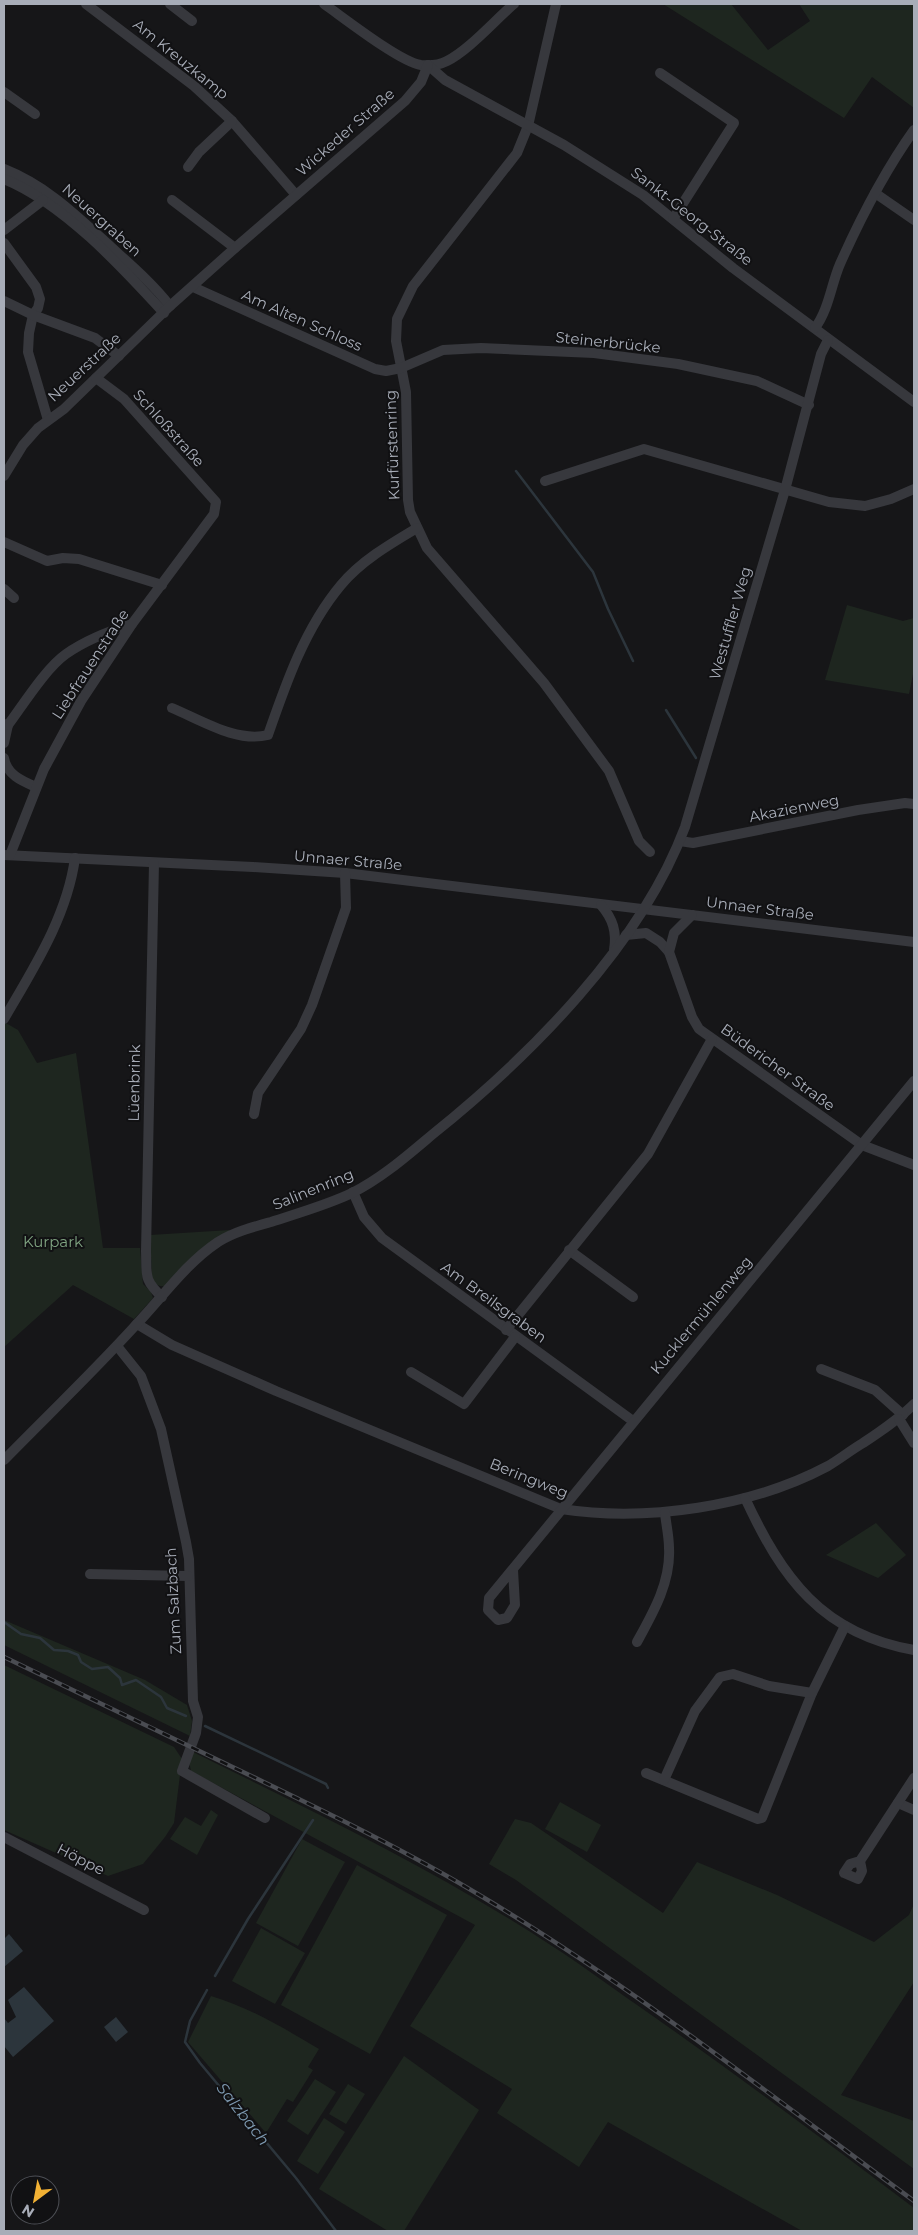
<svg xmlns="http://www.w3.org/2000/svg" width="918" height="2235" font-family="Montserrat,sans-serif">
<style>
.green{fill:#1e261f}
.water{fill:#2c353c}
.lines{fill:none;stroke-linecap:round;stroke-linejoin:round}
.stream{stroke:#2c353c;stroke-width:2.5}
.minor{stroke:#37383d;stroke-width:10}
.rail-casing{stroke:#4a4c52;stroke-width:4.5}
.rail{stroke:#111113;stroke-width:2.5;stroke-dasharray:8;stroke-linecap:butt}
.labels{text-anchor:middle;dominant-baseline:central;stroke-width:4;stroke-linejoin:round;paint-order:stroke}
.street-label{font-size:15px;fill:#a8adb8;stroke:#111113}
.park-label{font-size:15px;fill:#7fa381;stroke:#111113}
.water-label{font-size:16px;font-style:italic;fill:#7f9bb3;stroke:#111113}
</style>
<rect width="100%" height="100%" fill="#161618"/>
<g class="green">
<polygon points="663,4 731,4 768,50 810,21 799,4 914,4 914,108 872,77 844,118"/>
<polygon points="847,605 903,621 914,618 914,669 909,694 825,680"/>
<polygon points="4,1022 18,1030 37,1063 76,1053 103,1248 140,1248 143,1284 151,1292 153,1298 134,1319 73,1285 4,1347"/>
<path d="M230 1230 167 1286C159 1287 155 1285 152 1279L150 1235Z"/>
<polygon points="876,1523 906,1555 878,1578 826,1555"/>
<polygon points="4,1620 145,1680 187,1705 192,1721 190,1736 4,1645"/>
<polygon points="4,1665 174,1747 182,1759 174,1823 165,1837 143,1864 108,1876 4,1830"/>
<path d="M193 1752C314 1812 438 1871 552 1946 582 1965 611 1987 640 2007 733 2072 824 2140 914 2208V2231H802L608 2122 579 2167 497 2113 512 2089 410 2026 475 1925 191 1771 189 1762Z"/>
<polygon points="560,1802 601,1825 587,1852 545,1829"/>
<polygon points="211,1810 218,1815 197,1855 170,1839 185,1817 201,1826"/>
<polygon points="515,1819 531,1823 663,1913 697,1862 777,1895 874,1942 909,1915 914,1904 914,1982 841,2095 914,2121 914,2169 516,1880 489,1864"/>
<polygon points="302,1839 345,1862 298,1946 256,1923"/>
<polygon points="357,1865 447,1915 370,2054 281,2005"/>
<polygon points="261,1928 305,1953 275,2004 232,1981"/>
<path d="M211 1996C249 2007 285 2029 319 2049L308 2067 313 2070 293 2102 287 2099 266 2133 188 2042Z"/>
<polygon points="404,2056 479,2110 404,2231 388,2231 319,2189"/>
<polygon points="315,2079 336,2092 308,2135 287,2121"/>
<polygon points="348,2084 365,2094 346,2124 329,2114"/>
<polygon points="324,2118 345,2132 318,2174 297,2161"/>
</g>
<g class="water">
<polygon points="9,1934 23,1951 4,1967 4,1939"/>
<polygon points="24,1987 54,2021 13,2057 4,2046 4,2018 8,2023 16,2017 8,2000"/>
<polygon points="116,2017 128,2032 116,2042 104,2027"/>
</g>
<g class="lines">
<g class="stream">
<polyline points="516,471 593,572 608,609 633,661"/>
<polyline points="666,710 696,758"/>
<polyline points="4,1622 21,1634 40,1638 54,1650 68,1651 78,1655 81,1662 92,1669 108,1667 120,1678 122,1685 136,1680 161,1697 167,1708 186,1716"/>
<polyline points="205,1726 326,1784 328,1788"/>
<polyline points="215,1976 248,1919 313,1820"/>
<polyline points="207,1990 190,2021 185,2042 200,2063 296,2178 336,2231"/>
</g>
<g class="minor">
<polyline points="86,4 194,86 232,121 296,195"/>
<polyline points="170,4 192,21"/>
<path d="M324 4C344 18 400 62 421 65 430 66 439 65 447 61 469 50 495 20 514 4"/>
<polyline points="556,4 528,126 517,153 413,286 397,319 396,341 406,392 408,500 410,512 427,548 544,683 609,771 639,841 650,852"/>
<polyline points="428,65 445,80 564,145 643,195 733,268 914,402"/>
<polyline points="660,73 734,123 673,219"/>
<polyline points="4,92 35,114"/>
<polyline points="188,167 199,152 232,121"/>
<path d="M4 169C47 186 77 216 111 247 132 266 153 284 170 306"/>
<path d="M4 179C63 203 121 266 164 313"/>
<polyline points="875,193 914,220"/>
<polyline points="172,200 235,248"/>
<polyline points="4,230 43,200"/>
<polyline points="4,243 36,287 40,299 38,308 33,315 29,333 28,352 48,420"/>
<polyline points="193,287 375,369 386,371 401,368 443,350 481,348 594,353 678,364 757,381 809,405"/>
<polyline points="4,301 33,315 95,338 119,356"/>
<path d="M815 328C829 309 831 285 840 264 861 217 884 172 914 130"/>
<polyline points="4,476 23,445 38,428 64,409 170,306 235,248 405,101 421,82 428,65"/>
<polyline points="545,481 644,449 829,502 865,506 891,499 914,489"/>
<polyline points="4,542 47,561 63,558 79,559 162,585"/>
<polyline points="4,589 14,598"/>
<path d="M172 708C201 720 237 743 268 735 286 683 305 628 341 585 361 561 390 544 417 528"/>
<polyline points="4,724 8,725 4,743"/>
<path d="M8 725C23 705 46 668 66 654 86 640 109 631 132 624"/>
<path d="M4 758C7 775 22 781 36 787"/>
<polyline points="680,841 693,843 858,810 905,803 914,804"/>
<polyline points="4,855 253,867 345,873 914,942"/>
<polyline points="10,855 44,769 81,701 132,624 214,514 216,502 124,399 96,378"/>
<path d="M154 863 146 1251C147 1275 143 1279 162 1297"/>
<path d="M601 905C613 919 617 932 614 950"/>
<polyline points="626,935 646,933 660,942 669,952 692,1017 699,1029 862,1145 914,1165"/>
<polyline points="669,952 674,933 692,915"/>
<path d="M4 1019C33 969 67 917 75 858"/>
<polyline points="254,1114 258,1093 301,1029 312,1005 346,908 345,873"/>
<polyline points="353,1192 364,1217 382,1238 633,1421"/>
<polyline points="569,1250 633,1297"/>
<path d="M137 1324 172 1345 276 1391 561 1509C647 1522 751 1507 828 1466 840 1459 851 1450 863 1443 881 1431 899 1419 914 1404"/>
<polyline points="506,1330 648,1154 712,1039"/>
<polyline points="117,1346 141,1376 161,1429 186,1542 189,1559 193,1701 198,1717 196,1733 182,1771 265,1818"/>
<polyline points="821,1369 875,1390 903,1415"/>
<polyline points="411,1372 464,1404 515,1337"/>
<polyline points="899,1419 914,1443"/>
<path d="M4 1460C47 1416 92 1373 134 1327 161 1299 185 1264 218 1242 234 1232 253 1227 271 1222 298 1213 327 1205 352 1193 382 1178 408 1155 433 1134 530 1056 641 945 685 827L785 490 821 354 828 340"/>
<path d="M745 1498C782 1578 822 1634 914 1650"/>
<polyline points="513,1570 515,1605 507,1618 498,1620 488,1610 489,1598 914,1081"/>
<polyline points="90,1574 188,1576"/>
<path d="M637 1642C653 1613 671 1582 669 1548 669 1536 666 1524 665 1513"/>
<polyline points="646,1773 758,1819 762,1818 812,1693 845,1626"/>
<polyline points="664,1780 695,1711 720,1677 733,1674 769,1686 812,1693"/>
<polyline points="898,1803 914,1810"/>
<polyline points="4,1837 144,1910"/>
<polyline points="860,1861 850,1864 844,1873 858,1879 862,1871 860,1861 914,1778"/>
</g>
<g class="rail-casing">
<path id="rail" d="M4 1657C84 1695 164 1734 245 1773 326 1812 409 1852 486 1899 636 1989 774 2098 914 2201"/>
</g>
<use href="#rail" class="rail"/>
</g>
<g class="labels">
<g class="street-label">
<text transform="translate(181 59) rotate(39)">Am Kreuzkamp</text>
<text transform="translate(345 132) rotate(-41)">Wickeder Straße</text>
<text transform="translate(692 216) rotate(38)">Sankt-Georg-Straße</text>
<text transform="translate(102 220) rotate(42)">Neuergraben</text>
<text transform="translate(302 320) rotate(24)">Am Alten Schloss</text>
<text transform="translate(608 342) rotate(6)">Steinerbrücke</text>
<text transform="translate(84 367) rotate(-43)">Neuerstraße</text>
<text transform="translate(169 428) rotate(48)">Schloßstraße</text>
<text transform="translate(392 445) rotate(-92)">Kurfürstenring</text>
<text transform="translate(730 623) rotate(-74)">Westuffler Weg</text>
<text transform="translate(90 664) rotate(-57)">Liebfrauenstraße</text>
<text transform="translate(794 808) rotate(-11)">Akazienweg</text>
<text transform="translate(348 860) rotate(5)">Unnaer Straße</text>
<text transform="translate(760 908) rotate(7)">Unnaer Straße</text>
<text transform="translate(778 1067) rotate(36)">Büdericher Straße</text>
<text transform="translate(134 1083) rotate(-89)">Lüenbrink</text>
<text transform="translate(313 1189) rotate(-22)">Salinenring</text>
<text transform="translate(494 1302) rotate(36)">Am Breilsgraben</text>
<text transform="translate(701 1315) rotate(-50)">Kucklermühlenweg</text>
<text transform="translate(529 1478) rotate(22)">Beringweg</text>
<text transform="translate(173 1601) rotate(-93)">Zum Salzbach</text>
<text transform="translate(81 1859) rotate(27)">Höppe</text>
</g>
<g class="park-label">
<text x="53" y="1241">Kurpark</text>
</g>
<g class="water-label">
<text transform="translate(243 2114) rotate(52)">Salzbach</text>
</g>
</g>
<rect width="918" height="2235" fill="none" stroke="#a8adb8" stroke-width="10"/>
<g transform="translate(35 2200) rotate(212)"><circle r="24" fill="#111113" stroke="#4d4f55"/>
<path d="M0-4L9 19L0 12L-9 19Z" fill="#f2b134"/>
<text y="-8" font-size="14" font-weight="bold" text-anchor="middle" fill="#a8adb8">N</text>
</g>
</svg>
